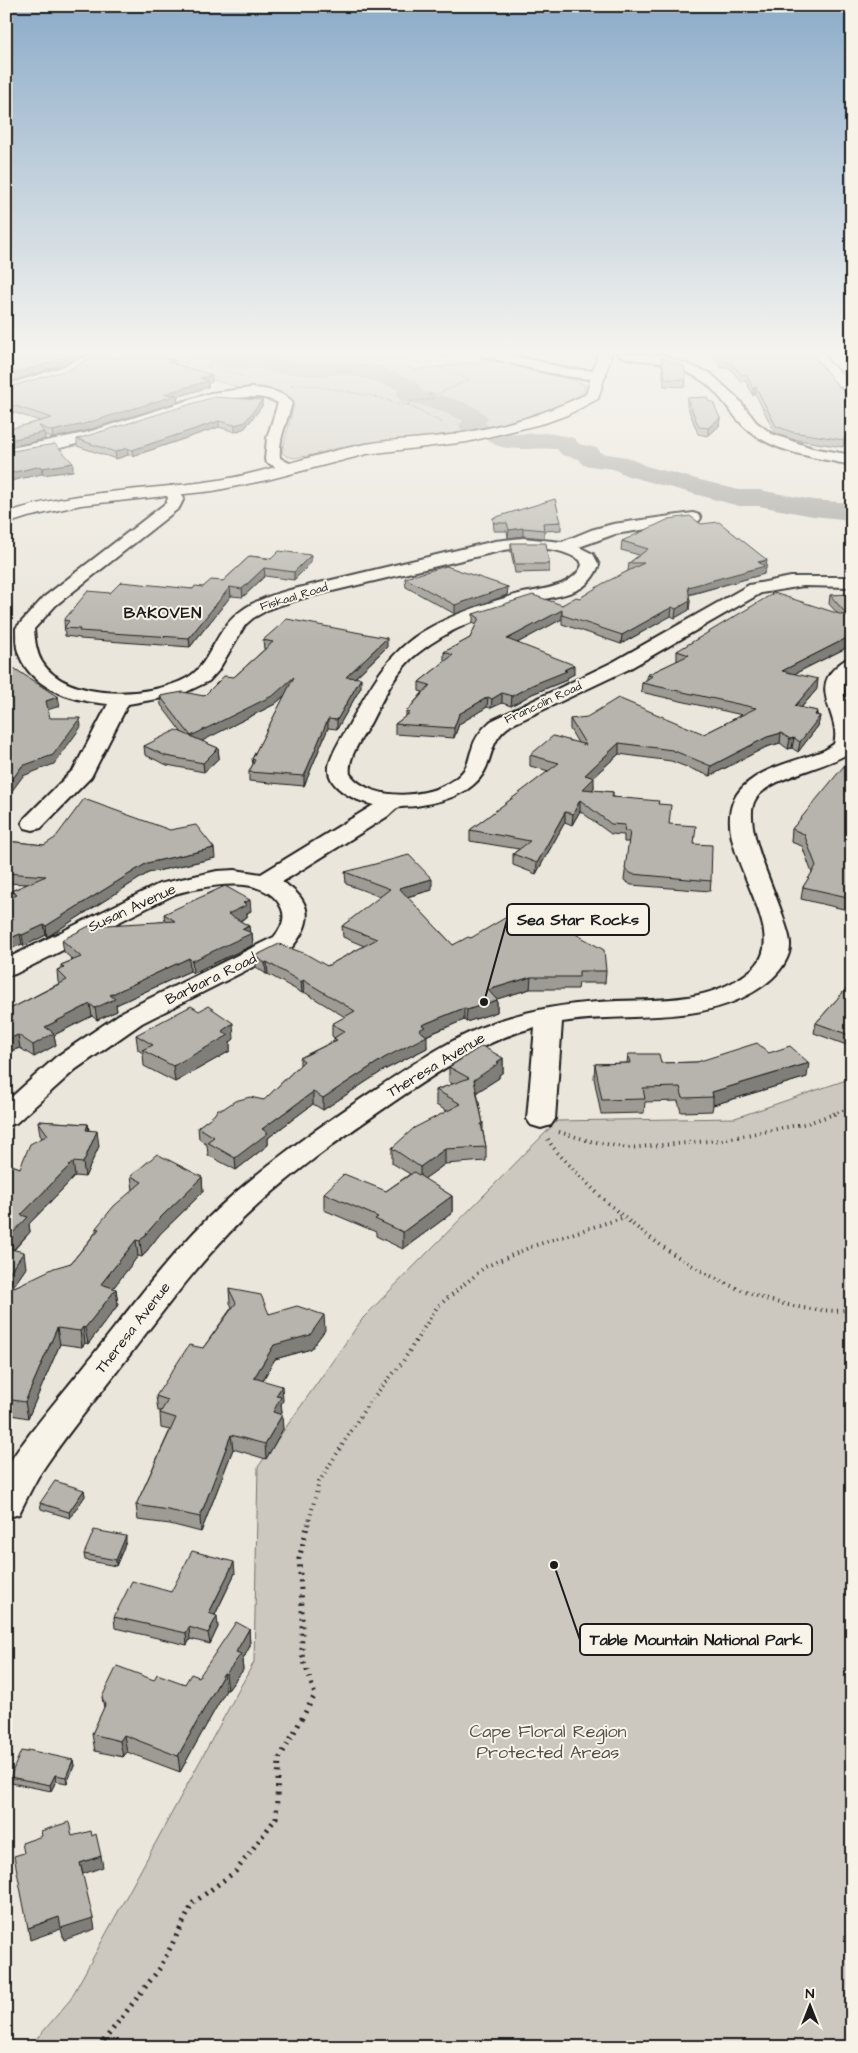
<svg xmlns="http://www.w3.org/2000/svg" width="858" height="2053" font-family="'Architects Daughter',sans-serif">
<style>
.green{fill:#ccc8c0;stroke:#74726e}
.lines{fill:none;stroke-linecap:round;stroke-linejoin:round}
.river{fill:#a3a19a;fill-rule:evenodd}
.minor-casing{stroke:#1c1c1c;stroke-width:4}
.major-casing{stroke:#1c1c1c;stroke-width:3}
.path-far3{stroke:#1c1c1c;stroke-width:2;stroke-dasharray:0.5 2;stroke-linecap:butt}
.path-far2{stroke:#1c1c1c;stroke-width:3;stroke-dasharray:1 4;stroke-linecap:butt}
.path-far1{stroke:#1c1c1c;stroke-width:4;stroke-dasharray:1 4.5;stroke-linecap:butt}
.path{stroke:#1c1c1c;stroke-width:5;stroke-dasharray:2 5.5;stroke-linecap:butt}
.minor{fill:#f7f3e8;fill-rule:evenodd}
.major{fill:#f7f3e8;fill-rule:evenodd}
.wall{fill:#9d9b94;stroke:#1c1c1c}
.shaded-wall{fill:#7f7e78;stroke:#1c1c1c}
.building{fill:#b6b4ac;stroke:#1c1c1c}
.labels{text-anchor:middle;dominant-baseline:central;stroke-width:4;stroke-linejoin:round;paint-order:stroke}
.far-street-label{font-size:12px;fill:#1c1c1c;stroke:#f7f3e8}
.street-label{font-size:15px;fill:#1c1c1c;stroke:#f7f3e8}
.far-district-label{font-size:16px;font-weight:bold;letter-spacing:1px;fill:#1c1c1c;stroke:#f7f3e8}
.near-park-label{font-size:18px;fill:#51504d;stroke:#f7f3e8}
.leader{fill:none;stroke:#1c1c1c;stroke-width:2}
.callout-dot{fill:#1c1c1c;stroke:#f7f3e8;stroke-width:2}
.callout{fill:#f7f3e8;stroke:#1c1c1c;stroke-width:2}
.callout-label{font-size:16px;text-anchor:middle;font-weight:bold;fill:#1c1c1c}
</style>
<rect width="100%" height="100%" fill="#eae6dc"/>
<filter id="ink" filterUnits="userSpaceOnUse"><feTurbulence type="fractalNoise" baseFrequency=".02" numOctaves="2"/><feDisplacementMap in="SourceGraphic" scale="10" xChannelSelector="R" yChannelSelector="G"/><feConvolveMatrix kernelMatrix="1 2 1 2 8 2 1 2 1" color-interpolation-filters="sRGB"/></filter>
<g filter="url(#ink)">
<g class="green">
<polygon points="139,353 391,353 414,370 499,359 572,379 585,385 583,394 536,416 449,437 342,447 313,455 294,458 286,456 282,452 294,405 294,401 289,396 240,389 231,385 173,369 188,364"/>
<polygon points="852,1078 852,2047 30,2047 70,2000 254,1662 258,1467 363,1318 557,1121 735,1118"/>
</g>
<g class="lines">
<g class="river">
<path d="M192 353H222L229 356 262 355 276 359 318 362 343 360 382 368 415 380 422 391C441 396 477 402 488 418L485 422 490 428 487 433 478 435 462 431 459 426 463 420 460 419 435 409 400 400 396 395 399 390 368 379 343 374 318 376 272 372 261 368 225 369 195 358Z"/>
<path d="M498 430 515 434 546 433 565 436 574 438 579 444 597 448 601 453 627 457 646 466 739 490H759L813 500 852 503V520L813 516 759 506H739L628 476 613 469 583 465 579 459 562 455 557 449C537 446 499 456 486 437L489 432Z"/>
</g>
<g class="minor-casing">
<g id="minor">
<polygon points="92,353 99,357 97,360 70,374 6,394 6,385 60,368"/>
<path d="M481 353H504L569 369 599 371 606 375C595 389 501 360 482 356Z"/>
<path d="M617 353 662 355 710 373 739 400 756 422 772 434 812 448 852 455V465C817 458 775 453 747 429 731 415 719 391 700 379 689 372 673 367 661 363 650 360 623 361 617 353Z"/>
<polygon points="811,353 824,353 829,363 852,382 852,393 847,392 819,368"/>
<path d="M252 388C265 389 283 391 292 402 288 421 278 438 280 458L295 466 298 469 295 472H285L268 463 265 460 267 438 278 403C241 380 134 429 92 440 64 448 35 453 6 458V449L85 433 211 393Z"/>
<path d="M172 486 178 488 184 498 179 508 56 605 34 629C35 640 36 652 42 662 67 702 151 698 187 678 201 670 207 656 215 643 233 609 254 600 290 590L495 541 523 538 562 542 591 530 613 524 693 513 699 515 701 518 699 521 615 534 579 547 593 554 599 565C595 575 588 585 577 590 564 596 547 598 533 602 492 613 452 626 418 653 396 670 384 697 371 722 363 737 347 757 350 774 372 805 443 799 464 770 469 764 469 756 472 749 475 737 482 729 491 721L613 662 749 585 791 577H852V587L803 586 761 593 627 670 511 725C485 742 496 766 473 785 458 798 435 803 416 806 410 807 402 806 397 808 394 810 390 814 388 816L282 882C312 900 314 921 292 947L142 1023 76 1069 16 1123 6 1126V1102L56 1057 124 1011 274 937C281 929 286 919 282 909 267 872 204 886 175 894L15 974 6 976V959L159 884 217 871 235 870 261 874 372 806 374 805C356 801 322 787 330 762 334 749 342 737 349 725 369 689 387 653 424 631 453 614 486 603 519 594 533 591 556 588 567 581 574 577 579 572 582 565L580 560C558 546 530 547 504 550L303 598 271 608 253 618 245 625 218 671 209 681 180 695 128 704 91 777 41 828 33 830 25 828 22 823 25 818 74 769 108 704C72 701 27 688 17 648 16 642 16 634 16 628L44 597 166 503 168 498 164 491 166 488Z"/>
<path d="M852 657V673L844 684V695L852 717V751C827 769 769 776 755 800 741 825 778 895 785 923 788 933 792 942 789 953 785 966 775 977 764 985 704 1028 630 1011 562 1022L555 1119 551 1125 541 1128 531 1125 527 1119 535 1027C482 1041 437 1073 392 1103 335 1142 277 1183 229 1233 187 1277 152 1326 115 1374 89 1408 61 1441 38 1477 31 1489 25 1502 19 1514L6 1518C6 1505 3 1479 8 1467 12 1456 22 1445 29 1435 47 1411 66 1389 85 1365 125 1315 163 1263 208 1218 257 1170 313 1131 370 1093 410 1066 452 1037 498 1021 531 1010 564 1004 598 1002 652 998 706 1007 751 970 801 930 694 836 743 787 764 766 799 761 825 750L834 744C842 717 809 691 836 667 841 663 845 659 852 657Z"/>
</g>
</g>
<g class="major-casing">
<path id="major" d="M598 353H612L598 399 567 415 545 423 467 442 367 454 267 480 213 491 81 505 28 517 6 524V513C72 490 143 491 212 481 264 474 314 453 366 444 400 438 435 439 468 432 511 424 548 413 586 394Z"/>
</g>
<g class="path-far3">
<polyline points="190,353 211,359 208,367 242,376"/>
<polyline points="291,385 316,386 383,398 396,404 408,405 443,423"/>
<polyline points="408,405 411,401 434,399 428,394 440,393 469,380 439,367 474,363"/>
</g>
<polyline class="path-far2" points="833,1114 852,1107"/>
<g class="path-far1">
<polyline points="559,1132 590,1141 628,1148 721,1140 808,1123 837,1113"/>
<path d="M548 1139C554 1151 566 1161 575 1171 635 1234 722 1298 811 1309 825 1310 838 1313 852 1308"/>
<polyline points="308,1525 319,1482 368,1404 402,1363 437,1307 485,1267 533,1246 625,1217"/>
</g>
<polyline class="path" points="99,2047 160,1968 193,1903 236,1871 276,1818 279,1759 315,1695 302,1655 302,1606 299,1559 308,1523"/>
<use href="#minor" class="minor"/>
<use href="#major" class="major"/>
</g>
<g class="wall">
<polygon points="438,353 446,353 446,358"/>
<polygon points="712,353 811,353 819,363 825,368 824,370 852,402 843,447 791,439 775,433 755,393 753,396 746,381 741,382 730,368 721,368"/>
<polygon points="117,358 175,364 212,382 208,383 208,387 177,397 178,402 85,431 53,438 45,435 45,439 6,448 40,421 6,410 6,388"/>
<polygon points="662,358 686,380 685,387 664,386 662,365"/>
<polygon points="687,398 709,402 720,418 719,426 708,436 698,434 687,405"/>
<polygon points="262,400 262,406 245,428 235,432 219,427 133,456 128,455 116,459 77,446 77,439"/>
<polygon points="493,518 561,522 561,530 544,531 544,538 523,536 508,538 507,531 494,531"/>
<polygon points="622,541 766,569 765,569 764,574 689,595 690,601 689,610 675,618 671,616 621,644 562,624 562,619 517,643 574,674 567,678 567,680 532,694 511,706 502,703 491,708 487,707 459,724 454,738 395,734 395,724 406,716 406,712 423,692 419,691 419,682 444,662 444,652 470,638 476,625 473,623 473,614 562,605 580,598 628,571 629,563 639,555 621,550"/>
<polygon points="511,543 549,564 549,572 515,573 511,551"/>
<polygon points="250,556 311,563 294,580 265,576 243,597 231,596 190,647 80,639 80,638 65,636 64,620 110,593 193,589 203,587 223,581"/>
<polygon points="405,578 508,587 507,595 455,614 406,587"/>
<polygon points="852,594 848,647 794,674 817,689 801,708 817,711 817,715 820,716 818,726 798,752 792,748 788,749 780,743 766,747 710,776 671,761 619,754 593,777 594,788 592,790 613,792 613,797 659,804 669,824 694,844 711,881 710,891 631,885 624,880 629,842 624,842 624,835 611,834 580,811 572,825 565,822 536,874 513,865 513,854 519,849 470,841 470,830 549,771 530,766 530,755 578,743 570,729 570,719 704,734 742,715 641,692 642,683 647,679 647,675 677,661 677,651 837,613 829,604 830,595"/>
<polygon points="263,640 387,647 355,678 361,687 337,729 328,728 304,786 249,781 249,772 253,764 252,759 285,695 275,704 201,741 218,748 219,758 204,772 167,765 145,755 144,746 182,733 161,705 160,696 204,696 234,677 265,649 264,649"/>
<polygon points="852,762 852,911 801,899 803,887 812,873 802,846 791,842 792,829"/>
<polygon points="6,841 44,845 215,858 148,873 47,937 46,935 24,946 22,944 6,951 6,900 12,898 11,891 27,884 6,883"/>
<polygon points="345,872 432,890 407,897 453,945 471,938 532,918 606,971 605,983 579,983 578,989 530,989 496,999 497,1000 497,1012 466,1022 464,1020 426,1036 427,1048 384,1070 323,1110 313,1104 268,1138 268,1145 236,1170 208,1155 207,1145 199,1139 198,1127 223,1109 264,1100 300,1065 300,1058 334,1041 334,1038 332,1036 332,1024 345,1017 304,992 302,993 268,974 266,974 256,967 255,956 327,966 364,946 343,937 342,926 381,897 346,884"/>
<polygon points="251,911 247,913 247,917 240,921 249,926 249,932 252,933 253,945 193,973 190,971 116,1005 117,1011 97,1020 92,1016 54,1035 56,1045 34,1057 20,1048 7,1052 6,1052 6,1007 10,1009 60,983 58,982 57,970 61,968 61,965 73,960 64,952 62,940 165,921 164,914"/>
<polygon points="852,982 852,1047 814,1033 816,1023"/>
<polygon points="136,1035 234,1039 230,1042 230,1051 175,1082 144,1066 143,1053 138,1050"/>
<polygon points="769,1053 807,1077 713,1105 712,1111 681,1112 678,1101 645,1102 644,1113 601,1114 594,1078 595,1064 627,1063 628,1054 661,1063 697,1062"/>
<polygon points="503,1058 503,1072 499,1075 499,1078 477,1092 483,1124 483,1132 486,1147 486,1161 445,1164 424,1179 452,1196 452,1213 403,1249 376,1236 376,1232 324,1210 324,1193 386,1191 410,1174 392,1163 392,1148 447,1111 436,1105 436,1090 453,1084 449,1082 449,1067"/>
<polygon points="38,1121 88,1124 89,1131 99,1146 85,1177 75,1176 29,1224 30,1232 14,1250 26,1268 12,1288 71,1263 96,1232 96,1228 133,1190 131,1176 202,1177 203,1192 160,1234 142,1257 138,1256 113,1288 116,1289 118,1305 88,1344 85,1343 82,1347 60,1344 28,1418 6,1414 6,1163 20,1168 42,1138 40,1135"/>
<polygon points="229,1289 269,1314 325,1330 311,1349 275,1359 263,1380 283,1400 281,1404 282,1412 280,1414 283,1429 266,1459 233,1449 201,1532 170,1524 138,1520 136,1505 170,1430 161,1428 160,1413 161,1411 158,1411 156,1396 203,1348 232,1307 230,1303"/>
<polygon points="84,1490 85,1496 70,1518 41,1509 40,1503"/>
<polygon points="126,1542 116,1566 85,1560 84,1554"/>
<polygon points="235,1573 215,1615 218,1627 210,1644 190,1639 187,1645 115,1628 114,1617 171,1592"/>
<polygon points="249,1629 250,1646 242,1661 243,1670 228,1690 226,1690 180,1772 127,1752 123,1757 95,1751 92,1734 104,1708 102,1697 154,1680 185,1684 199,1677"/>
<polygon points="73,1760 74,1766 67,1783 56,1781 51,1791 11,1783 10,1777"/>
</g>
<g class="shaded-wall">
<polygon points="73,353 84,353 84,355 59,366 6,383 6,376"/>
<polygon points="174,360 175,366 168,362"/>
<polygon points="212,375 212,382 208,383 208,387 177,397 178,402 85,431 53,438 52,431 164,394 200,378"/>
<polygon points="756,387 755,393 753,396 753,389"/>
<polygon points="262,400 262,406 245,428 235,432 235,425"/>
<polygon points="720,418 719,426 708,436 708,428"/>
<polygon points="219,421 219,427 133,456 132,450"/>
<polygon points="852,421 852,425 843,447 844,440"/>
<polygon points="44,432 45,439 6,448 6,441"/>
<polygon points="127,448 128,455 116,459 115,452"/>
<polygon points="73,463 73,471 43,475 42,468"/>
<polygon points="41,466 42,474 6,482 6,474"/>
<polygon points="523,528 523,536 508,538 509,530"/>
<polygon points="311,555 311,563 294,580 294,572"/>
<polygon points="767,560 766,569 765,569 764,574 687,595 688,587"/>
<polygon points="264,568 265,576 243,597 242,589"/>
<polygon points="230,587 231,596 190,647 189,638"/>
<polygon points="508,587 507,595 455,614 455,605"/>
<polygon points="690,601 689,610 675,618 676,609"/>
<polygon points="672,607 671,616 621,644 622,635"/>
<polygon points="562,610 562,619 506,649 507,639"/>
<polygon points="849,637 852,637 852,646 848,647 780,681 782,671"/>
<polygon points="387,638 387,647 346,686 346,677"/>
<polygon points="574,665 574,674 567,678 567,680 532,694 511,706 512,696 532,685 564,670"/>
<polygon points="294,677 295,686 275,704 192,746 191,736"/>
<polygon points="361,678 361,687 337,729 337,720"/>
<polygon points="818,679 817,689 794,716 795,706"/>
<polygon points="502,693 502,703 491,708 492,699"/>
<polygon points="58,697 60,706 47,710 46,701"/>
<polygon points="488,697 487,707 459,724 454,738 454,728 459,714"/>
<polygon points="817,711 816,720 820,716 818,726 798,752 800,742 815,715"/>
<polygon points="80,718 81,727 54,764 23,776 6,799 6,788 22,766"/>
<polygon points="328,719 328,728 304,786 304,776"/>
<polygon points="781,733 780,743 766,747 710,776 711,766 767,737"/>
<polygon points="794,738 792,748 788,749 790,739"/>
<polygon points="619,743 619,754 584,785 585,775"/>
<polygon points="218,748 219,758 204,772 203,763"/>
<polygon points="594,778 594,788 582,799 583,789"/>
<polygon points="580,800 580,811 572,825 573,814"/>
<polygon points="565,812 565,822 536,874 537,863"/>
<polygon points="214,848 215,858 148,873 47,937 46,926 147,863"/>
<polygon points="432,879 432,890 399,899 399,888"/>
<polygon points="250,900 251,911 247,913 247,917 229,926 228,914 243,903"/>
<polygon points="44,925 46,935 24,946 22,935"/>
<polygon points="249,926 250,934 252,933 253,945 193,973 192,961"/>
<polygon points="20,934 22,944 6,951 6,940"/>
<polygon points="189,958 190,971 116,1005 117,1011 97,1020 95,1008 110,995"/>
<polygon points="267,962 268,974 266,974 265,963"/>
<polygon points="531,977 530,989 487,1002 488,990"/>
<polygon points="303,980 304,992 302,993 301,982"/>
<polygon points="497,1000 497,1012 466,1022 467,1010"/>
<polygon points="90,1004 92,1016 54,1035 56,1045 34,1057 33,1045 45,1027"/>
<polygon points="464,1008 464,1020 425,1036 427,1036 427,1048 384,1070 323,1110 323,1098 384,1058 419,1030 422,1025"/>
<polygon points="233,1023 234,1039 230,1042 230,1051 175,1082 173,1066"/>
<polygon points="18,1035 20,1048 7,1052 6,1040"/>
<polygon points="503,1058 503,1072 499,1075 499,1078 474,1094 474,1080"/>
<polygon points="809,1063 807,1077 713,1105 713,1097 712,1092"/>
<polygon points="313,1092 313,1104 268,1138 268,1145 236,1170 235,1158 262,1129"/>
<polygon points="88,1124 90,1138 86,1130"/>
<polygon points="97,1131 99,1146 85,1177 83,1163"/>
<polygon points="445,1149 445,1164 420,1182 420,1167"/>
<polygon points="73,1162 75,1176 29,1224 30,1232 13,1250 10,1236 21,1215"/>
<polygon points="202,1177 203,1192 160,1234 142,1257 140,1241 159,1219"/>
<polygon points="452,1196 452,1213 403,1249 403,1232"/>
<polygon points="136,1240 138,1256 104,1300 101,1284"/>
<polygon points="24,1252 26,1268 6,1297 6,1277"/>
<polygon points="116,1289 118,1305 88,1344 85,1328"/>
<polygon points="324,1315 325,1330 311,1349 275,1359 256,1392 254,1378 274,1345"/>
<polygon points="83,1327 85,1343 82,1347 80,1331"/>
<polygon points="57,1328 60,1344 28,1418 25,1402"/>
<polygon points="282,1386 283,1400 281,1404 282,1412 274,1426 273,1412 276,1396"/>
<polygon points="282,1415 283,1429 266,1459 265,1444"/>
<polygon points="231,1435 233,1449 201,1532 200,1517"/>
<polygon points="84,1490 85,1496 70,1518 69,1512"/>
<polygon points="126,1536 126,1542 116,1566 116,1560"/>
<polygon points="234,1562 235,1573 210,1625 209,1613"/>
<polygon points="217,1616 218,1627 210,1644 208,1633"/>
<polygon points="189,1627 190,1639 187,1645 186,1633"/>
<polygon points="249,1629 250,1646 242,1661 243,1670 228,1690 226,1674 236,1652"/>
<polygon points="224,1673 226,1690 180,1772 178,1756"/>
<polygon points="124,1735 127,1752 123,1757 120,1741"/>
<polygon points="73,1760 74,1766 67,1783 66,1777"/>
<polygon points="55,1775 56,1781 51,1791 50,1785"/>
<polygon points="101,1856 103,1867 83,1874 80,1863"/>
<polygon points="59,1917 93,1918 95,1929 64,1940 61,1929 30,1940 28,1928"/>
</g>
<g class="building">
<polygon points="19,353 73,353 59,360 6,376 6,357"/>
<polygon points="99,353 117,358 132,353 143,353 174,360 168,362 212,375 200,378 208,381 164,394 177,395 84,424 52,431 39,426 44,432 6,441 6,430 52,418 6,403 6,388 70,369"/>
<polygon points="716,353 811,353 819,363 825,368 823,368 852,402 852,421 844,440 792,432 776,426 756,387 753,389 747,375 742,375 730,362 722,361"/>
<polygon points="662,358 684,366 686,380 665,379"/>
<polygon points="214,397 262,400 245,422 235,425 219,421 132,450 127,448 115,452 77,439"/>
<polygon points="707,397 709,402 713,402 720,418 708,428 699,427 687,398"/>
<polygon points="55,444 73,463 42,468 41,466 6,474 6,452"/>
<polygon points="555,499 561,522 543,523 544,530 523,528 509,530 507,523 494,523 493,518"/>
<polygon points="690,516 701,524 719,522 767,560 758,562 765,566 688,587 690,601 676,609 672,607 622,635 562,615 562,610 507,639 574,665 564,670 567,671 532,685 512,696 502,693 492,699 488,697 459,714 454,728 395,724 410,713 406,712 430,685 419,682 453,655 444,652 470,638 479,618 473,614 533,595 562,605 576,597 580,598 602,584 644,563 629,563 648,549 622,541 669,519"/>
<polygon points="511,543 546,543 549,564 515,564"/>
<polygon points="279,551 311,555 294,572 264,568 242,589 230,587 189,638 79,631 80,629 64,628 69,621 64,620 88,591 110,593 121,582 193,589 195,586 203,587 211,580 223,581 250,556 271,559"/>
<polygon points="446,566 508,587 455,605 405,578"/>
<polygon points="774,593 849,617 830,595 852,594 852,637 849,637 782,671 818,679 795,706 817,711 815,715 820,716 800,742 794,738 790,739 781,733 767,737 711,766 672,750 619,743 585,775 594,778 583,789 613,792 612,797 659,801 658,804 671,805 669,824 696,826 694,844 712,845 711,881 632,874 625,869 630,831 624,831 625,825 611,824 580,800 573,814 565,812 537,863 513,854 530,841 470,830 559,763 530,755 553,736 586,745 570,719 587,717 618,698 704,734 756,708 642,683 652,676 647,675 689,655 677,651"/>
<polygon points="287,619 387,638 346,677 361,678 337,720 328,719 304,776 249,772 255,760 252,759 294,677 274,695 191,736 160,696 183,692 204,696 224,676 234,677 273,642 263,640"/>
<polygon points="6,663 58,697 46,701 50,718 80,718 53,755 22,766 6,788"/>
<polygon points="176,730 218,748 203,763 166,756 144,746"/>
<polygon points="848,761 852,762 852,898 803,887 816,866 804,834 792,829"/>
<polygon points="84,799 170,830 196,825 214,848 147,863 46,926 44,925 22,935 20,934 6,940 6,900 17,895 11,891 46,876 6,873 6,841 44,845 55,838"/>
<polygon points="409,855 432,879 399,888 453,945 468,937 471,938 510,915 530,913 532,918 544,916 604,950 606,971 579,971 579,977 531,977 488,990 497,1000 467,1010 464,1008 422,1025 425,1027 419,1030 427,1036 384,1058 323,1098 313,1092 262,1129 268,1133 235,1158 207,1142 214,1137 198,1127 214,1115 218,1109 223,1109 235,1101 250,1097 264,1100 304,1061 300,1058 337,1040 334,1038 345,1031 332,1024 355,1011 303,980 301,982 267,962 265,963 255,956 279,944 306,954 327,966 377,939 342,926 390,889 345,872"/>
<polygon points="225,886 250,900 243,903 247,905 228,914 249,926 242,929 252,933 192,961 189,958 110,995 115,999 95,1008 90,1004 45,1027 54,1033 33,1045 18,1035 6,1040 6,1007 10,1009 67,980 57,970 64,968 61,965 81,957 62,940 89,926 175,921 164,914"/>
<polygon points="852,982 852,1036 816,1023"/>
<polygon points="191,1006 199,1011 208,1006 233,1023 222,1031 229,1035 173,1066 142,1050 153,1045 136,1035"/>
<polygon points="757,1043 769,1053 790,1046 809,1063 712,1092 713,1097 683,1098 680,1087 643,1088 645,1099 602,1100 595,1064 630,1063 628,1054 659,1054 661,1063 697,1062"/>
<polygon points="482,1046 503,1058 497,1062 499,1063 474,1080 483,1124 481,1124 486,1147 445,1149 420,1167 392,1148 414,1128 461,1104 436,1090 469,1078 449,1067"/>
<polygon points="38,1121 88,1124 86,1130 97,1131 83,1163 73,1162 21,1215 28,1217 10,1236 6,1234 6,1163 20,1168 30,1144 48,1135"/>
<polygon points="157,1154 202,1177 159,1219 140,1241 136,1240 101,1284 116,1289 85,1328 83,1327 80,1331 57,1328 25,1402 6,1399 6,1291 54,1268 71,1263 99,1229 96,1228 114,1206 142,1182 131,1176"/>
<polygon points="414,1172 452,1196 403,1232 375,1219 378,1217 324,1193 344,1174 386,1191"/>
<polygon points="6,1248 24,1252 6,1277"/>
<polygon points="229,1289 261,1295 269,1314 297,1306 324,1315 310,1335 274,1345 254,1378 282,1386 276,1396 281,1397 273,1412 282,1415 265,1444 231,1435 200,1517 168,1510 136,1505 176,1418 160,1413 168,1400 156,1396 189,1345 203,1348 236,1303"/>
<polygon points="55,1481 84,1490 69,1512 40,1503"/>
<polygon points="94,1530 126,1536 116,1560 84,1554"/>
<polygon points="192,1551 234,1562 209,1613 217,1616 208,1633 189,1627 186,1633 114,1617 132,1581 171,1592"/>
<polygon points="236,1622 249,1629 236,1652 241,1654 226,1674 224,1673 178,1756 124,1735 120,1741 92,1734 105,1705 102,1697 117,1666 154,1680 157,1674 185,1684 191,1674 199,1677"/>
<polygon points="28,1750 73,1760 66,1777 55,1775 50,1785 10,1777 21,1751 27,1752"/>
<polygon points="69,1822 72,1836 91,1831 92,1836 96,1834 101,1856 80,1863 93,1918 61,1928 59,1917 28,1928 14,1856 24,1853 22,1843 42,1836 41,1831"/>
</g>
</g>
<linearGradient id="sky" x2="0" y2="1"><stop stop-color="#8cacc9"/><stop offset="0.55" stop-color="#f6f4ef"/><stop offset="1" stop-color="#f6f4ef" stop-opacity="0"/></linearGradient>
<rect width="858" height="641" fill="url(#sky)"/>
<g class="labels">
<g class="far-street-label">
<text transform="translate(294 597) rotate(-17)">Fiskaal Road</text>
<text transform="translate(543 703) rotate(-25)">Francolin Road</text>
</g>
<g class="street-label">
<text transform="translate(132 908) rotate(-25)">Susan Avenue</text>
<text transform="translate(211 979) rotate(-26)">Barbara Road</text>
<text transform="translate(436 1065) rotate(-31)">Theresa Avenue</text>
<text transform="translate(133 1328) rotate(-52)">Theresa Avenue</text>
</g>
<g class="far-district-label">
<text x="163" y="613">BAKOVEN</text>
</g>
<g class="near-park-label">
<text x="548" y="1731">Cape Floral Region<tspan x="548" dy="21">Protected Areas</tspan></text>
</g>
</g>
<path class="leader" d="M484 1002L507 920M554 1565L580 1640"/>
<g class="callout-dot">
<circle cx="484" cy="1002" r="5"/>
<circle cx="554" cy="1565" r="5"/>
</g>
<g class="callout">
<rect x="507" y="904" width="142" height="31" rx="5"/>
<rect x="580" y="1624" width="232" height="31" rx="5"/>
</g>
<g class="callout-label">
<text x="578" y="925">Sea Star Rocks</text>
<text x="696" y="1645">Table Mountain National Park</text>
</g>
<rect width="858" height="2053" fill="none" stroke="#f7f3e8" stroke-width="25"/>
<rect x="12" y="12" width="833" height="2028" fill="none" stroke="#1c1c1c" stroke-width="2" filter="url(#ink)"/>
<g transform="translate(810 2006)" stroke="#f7f3e8" stroke-width="4" paint-order="stroke">
<path d="M0-4L9 19L0 12L-9 19Z" fill="#1c1c1c"/>
<text y="-8" font-size="14" font-weight="bold" text-anchor="middle" fill="#1c1c1c">N</text>
</g>
</svg>
